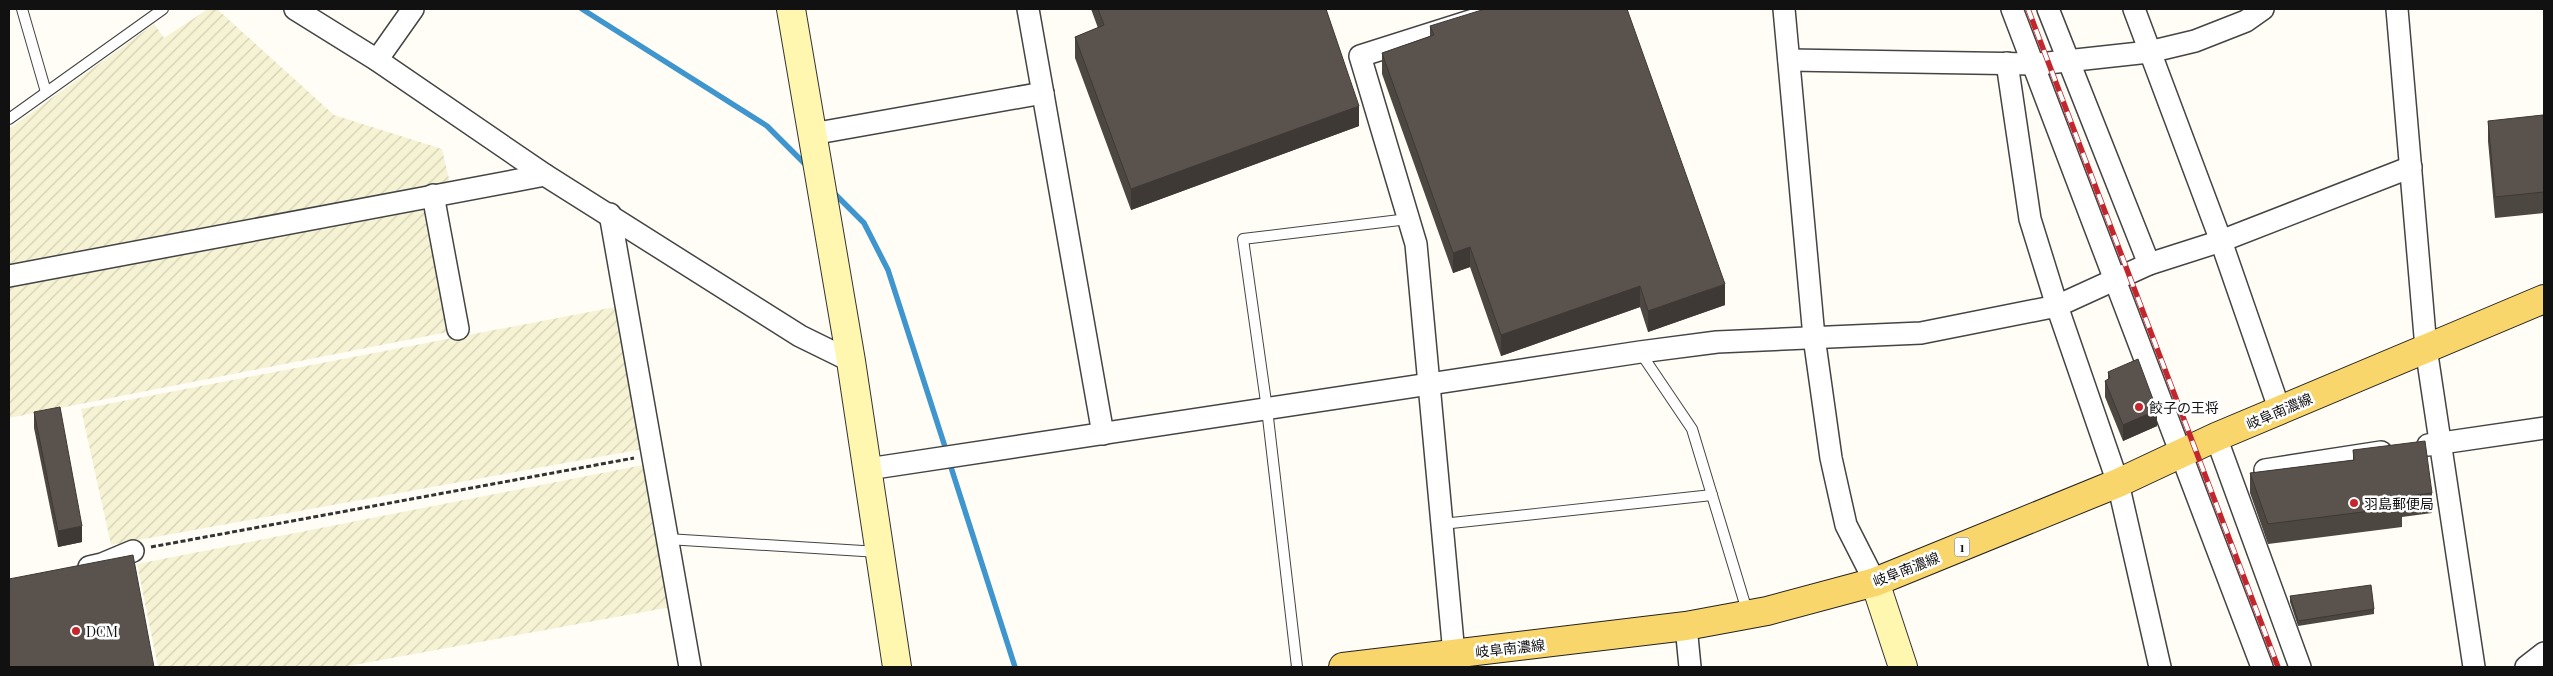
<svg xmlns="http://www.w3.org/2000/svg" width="2553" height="676" font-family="'Playfair Display','Noto Sans JP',serif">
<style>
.farmland{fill:url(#farmland-furrows)}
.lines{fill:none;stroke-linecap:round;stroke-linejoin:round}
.stream{stroke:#3f96cf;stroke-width:5.5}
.lane-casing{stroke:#444;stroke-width:12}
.street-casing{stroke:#444;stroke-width:24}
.secondary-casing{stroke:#333;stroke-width:30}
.primary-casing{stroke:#222;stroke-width:30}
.path{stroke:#333;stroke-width:3;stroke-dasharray:5 2.5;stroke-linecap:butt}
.lane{stroke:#fff;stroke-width:10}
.street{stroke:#fff;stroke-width:21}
.secondary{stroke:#fff6b0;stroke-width:28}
.primary{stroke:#f9d66b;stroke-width:28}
.rail-casing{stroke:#c4262e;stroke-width:5.5}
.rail{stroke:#fff;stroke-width:4;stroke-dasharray:11;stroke-linecap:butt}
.wall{fill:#4d4742}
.shaded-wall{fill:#3f3936}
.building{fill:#5a524d;stroke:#3f3936}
.poi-dot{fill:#c4262e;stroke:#fff;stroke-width:2}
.labels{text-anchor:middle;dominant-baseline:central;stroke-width:5;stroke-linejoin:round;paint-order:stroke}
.shield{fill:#fff;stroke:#585858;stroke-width:1}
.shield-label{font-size:12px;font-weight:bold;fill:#111}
.poi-label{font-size:14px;fill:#111;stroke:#fff;text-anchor:start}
.street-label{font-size:14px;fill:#111;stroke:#fff}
</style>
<defs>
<pattern id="farmland-furrows" width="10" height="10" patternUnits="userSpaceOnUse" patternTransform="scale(1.25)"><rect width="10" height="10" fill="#f6f3d4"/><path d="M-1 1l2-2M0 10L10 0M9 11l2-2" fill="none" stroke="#d2cfb5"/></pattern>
</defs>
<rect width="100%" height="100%" fill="#fffdf5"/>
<g class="farmland">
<polygon points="208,9 217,9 334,115 442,149 450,183 9,268 9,129 154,24 164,38"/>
<polygon points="427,207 453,331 9,418 9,285"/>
<polygon points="615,307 643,449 111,545 81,409"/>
<polygon points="648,464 671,607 343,667 158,667 137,564"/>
</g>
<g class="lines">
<g class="stream">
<polyline points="582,9 767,126 807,166"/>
<polyline points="831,190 864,223 888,270 947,453"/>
<polyline points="949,461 1015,667"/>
</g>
<g class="lane-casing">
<g id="lane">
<polyline points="22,9 46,92"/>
<polyline points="9,119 163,9"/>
<polyline points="1640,352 1692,429 1748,614"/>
<polyline points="1442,524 1712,495"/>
<polyline points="667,539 879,552"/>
<polyline points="1297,667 1267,409 1243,239 1408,219"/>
</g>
</g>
<g class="street-casing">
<g id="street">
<polyline points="295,9 377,60 545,175 800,336 851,361"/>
<polyline points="1028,9 1103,434"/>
<polyline points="1784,9 1814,337 1831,458 1846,525 1875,582"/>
<polyline points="2012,9 2262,667"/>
<polyline points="2048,9 2149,264"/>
<polyline points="2134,9 2221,241 2280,411"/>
<polyline points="2397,9 2426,348 2474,667"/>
<polyline points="377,60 413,9"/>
<polyline points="1789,60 2039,64 2149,52 2195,41 2246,21 2263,9"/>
<polyline points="2007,63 2030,219 2057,306 2149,264 2221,241 2411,167"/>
<polyline points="812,134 1043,93"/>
<polyline points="433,195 458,329"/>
<polyline points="610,214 690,667"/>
<polyline points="9,276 545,175"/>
<polyline points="2216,437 2300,667"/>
<polyline points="2428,445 2544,428"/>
<polyline points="868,469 1640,352 1717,342 1921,333 2057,306 2118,483 2160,667"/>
<polyline points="2265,470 2381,452"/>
<polyline points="89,567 102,564 133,551"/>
<polyline points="1686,626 1690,667"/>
<polyline points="1454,654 1416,244 1360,56 1508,9"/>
<polyline points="2526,667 2544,653"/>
</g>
</g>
<g class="secondary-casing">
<g id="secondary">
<polyline points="791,9 851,361 897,667"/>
<polyline points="1875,582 1903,667"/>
</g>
</g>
<g class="primary-casing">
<polyline id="primary" points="1343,667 1686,626 1767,611 1875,582 2118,483 2216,437 2544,299"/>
</g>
<polyline class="path" points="151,547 634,458"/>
<use href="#lane" class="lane"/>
<use href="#street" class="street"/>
<use href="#secondary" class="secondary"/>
<use href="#primary" class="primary"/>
<g class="rail-casing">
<polyline id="rail" points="2028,9 2278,667"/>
</g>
<use href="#rail" class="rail"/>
</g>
<g class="wall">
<polygon points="1091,9 1326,9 1359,126 1131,210 1075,58 1075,37 1098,28"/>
<polygon points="1430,26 1725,305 1648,332 1640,307 1501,356 1470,267 1453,273 1382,74 1382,53 1430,36"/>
<polygon points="2488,121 2544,124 2544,213 2495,218 2488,141"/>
<polygon points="2108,372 2157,426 2123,441 2105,397 2105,381 2108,379"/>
<polygon points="34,412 82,542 58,547 34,428"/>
<polygon points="2353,450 2432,493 2432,513 2402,517 2402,527 2268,544 2250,493 2250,473 2353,460"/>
<polygon points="2290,596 2374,609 2374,614 2298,626 2290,602"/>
</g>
<g class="shaded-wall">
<polygon points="1359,106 1359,126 1131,210 1131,189"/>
<polygon points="1470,247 1470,267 1453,273 1453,253"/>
<polygon points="1725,284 1725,305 1648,332 1648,311"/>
<polygon points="1640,286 1640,307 1501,356 1501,335"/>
<polygon points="2157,410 2157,426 2123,441 2123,425"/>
<polygon points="82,526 82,542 58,547 58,531"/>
</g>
<g class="building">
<polygon points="1098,9 1326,9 1359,106 1131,189 1075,37 1104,25"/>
<polygon points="1485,9 1627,9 1725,284 1648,311 1640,286 1501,335 1470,247 1453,253 1382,53 1434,35 1430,26"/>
<polygon points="2543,115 2544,124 2544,192 2495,197 2488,121"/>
<polygon points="2138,359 2157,410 2123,425 2105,381 2110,378 2108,372"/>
<polygon points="60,407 82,526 58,531 34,412"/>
<polygon points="2425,441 2432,493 2401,497 2402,507 2268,524 2250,473 2354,460 2353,450"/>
<polygon points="133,555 154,667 9,667 9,579"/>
<polygon points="2371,585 2374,609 2298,621 2290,596"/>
</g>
<g class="poi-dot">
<circle cx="2139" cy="407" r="5"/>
<circle cx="2354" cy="503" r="5"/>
<circle cx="76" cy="631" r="5"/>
</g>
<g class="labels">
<rect class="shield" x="1954.5" y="537.5" width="15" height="19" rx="4"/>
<g class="shield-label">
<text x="1962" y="547">1</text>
</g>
<g class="poi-label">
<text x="2149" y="407">餃子の王将</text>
<text x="2364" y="503">羽島郵便局</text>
<text x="86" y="631">DCM</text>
</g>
<g class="street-label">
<text transform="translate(2279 411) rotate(-23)">岐阜南濃線</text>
<text transform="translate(1906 569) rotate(-21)">岐阜南濃線</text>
<text transform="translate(1510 648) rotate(-6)">岐阜南濃線</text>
</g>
</g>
<rect width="2553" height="676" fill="none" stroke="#111111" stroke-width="20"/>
</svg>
